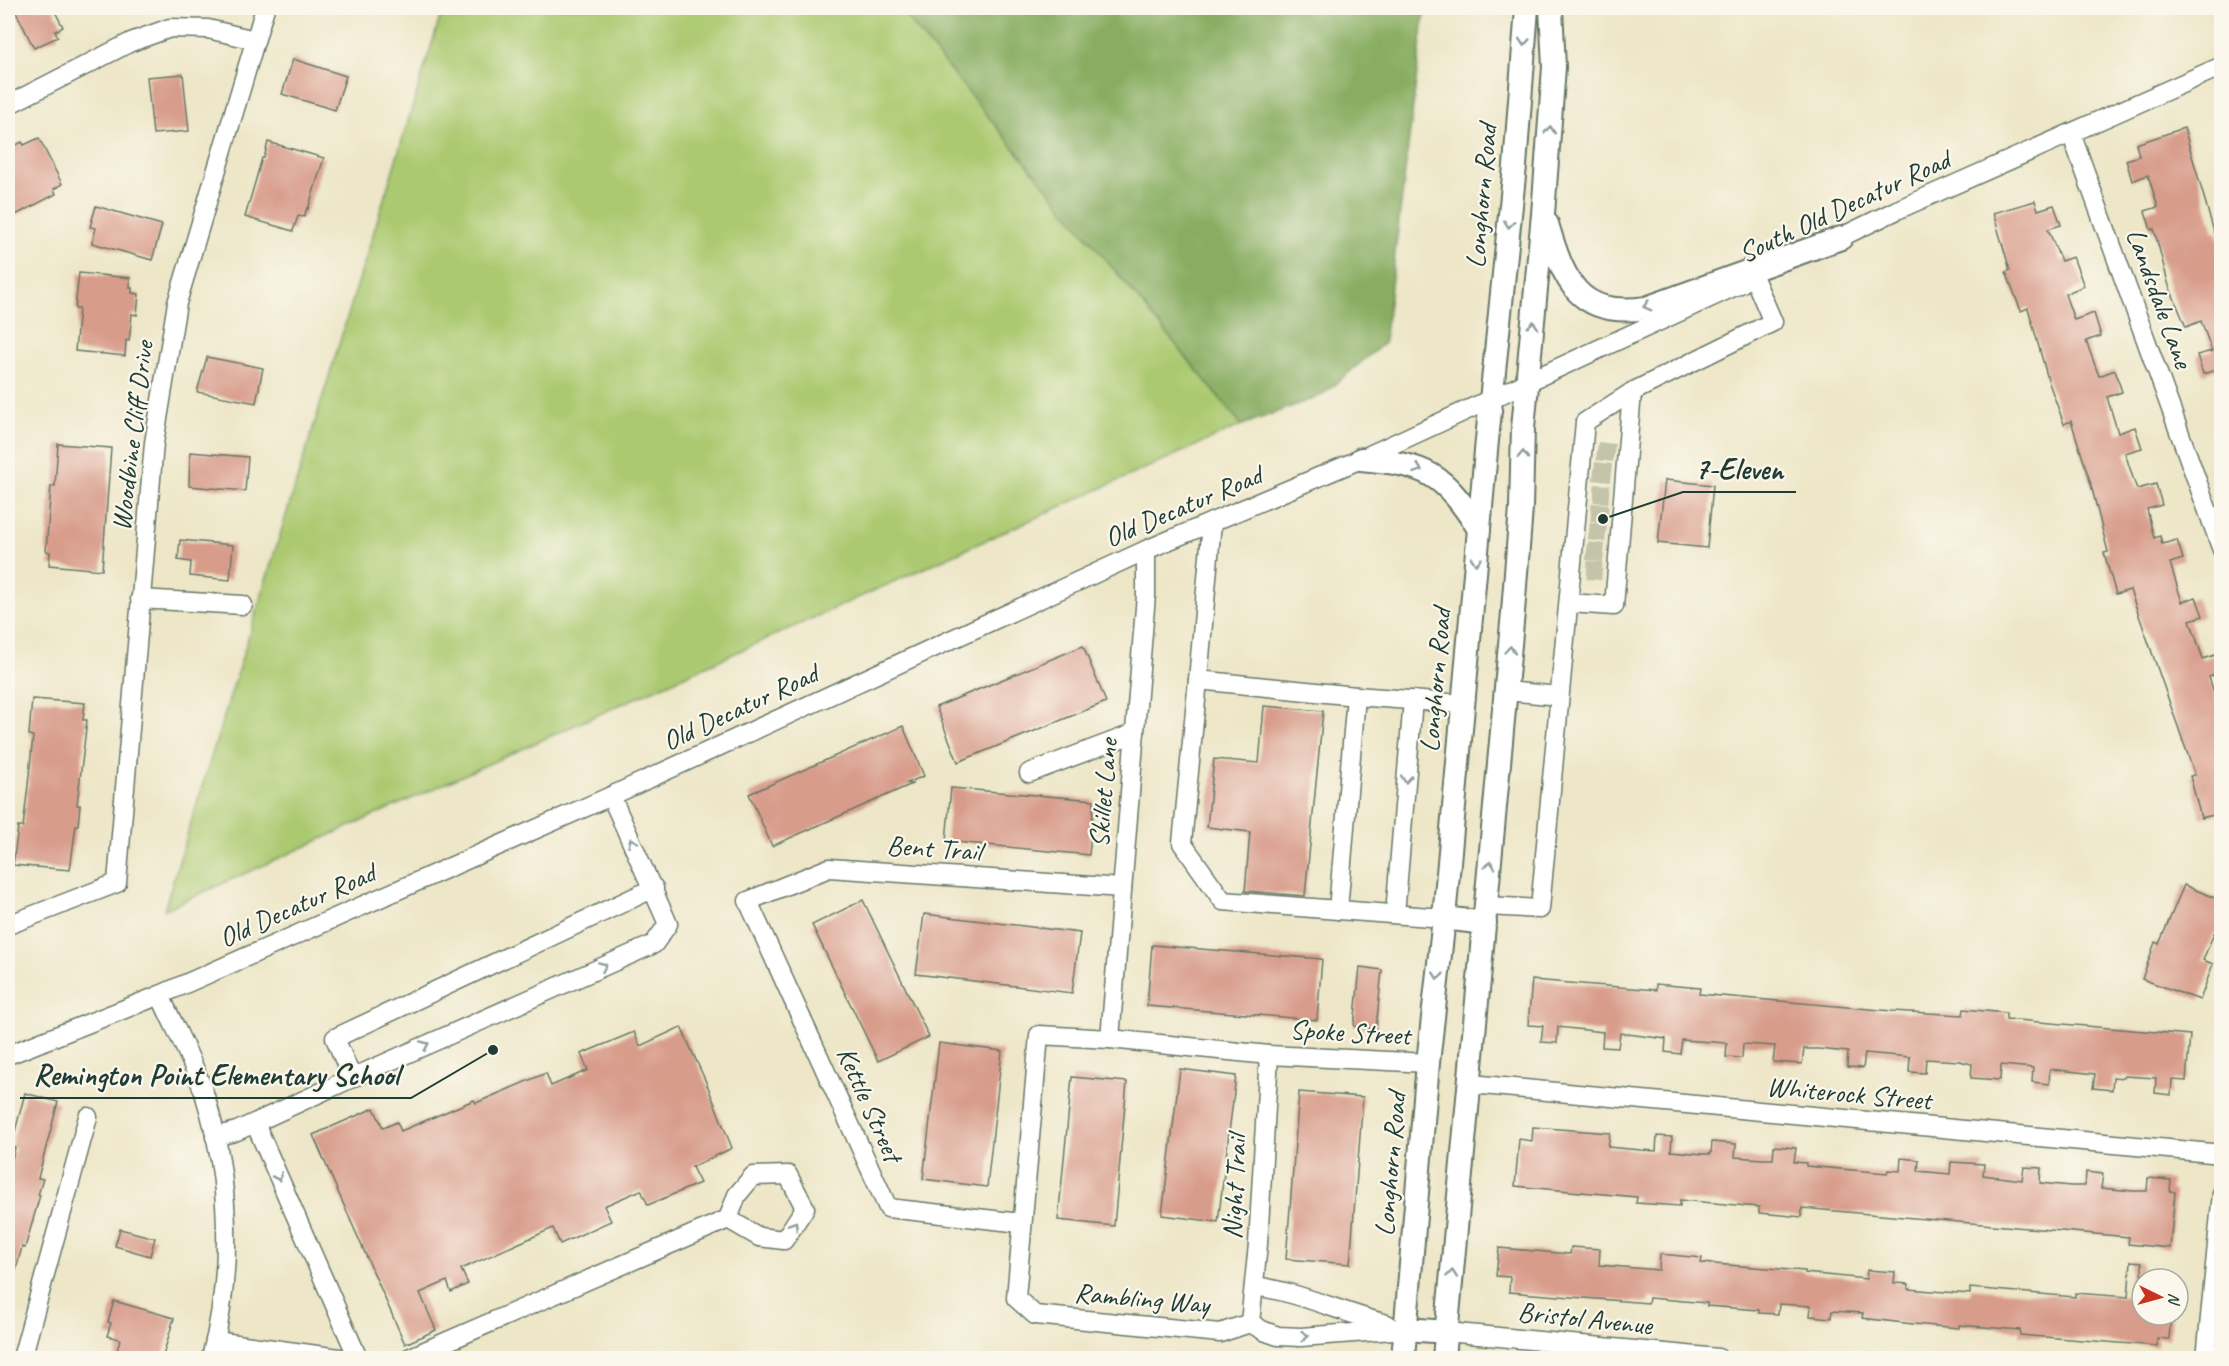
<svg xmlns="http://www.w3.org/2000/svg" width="2229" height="1366" font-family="Caveat,sans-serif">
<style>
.green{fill:#abc970;stroke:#658352;stroke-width:1.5}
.forest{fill:#88ad62;stroke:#54754b;stroke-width:1.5}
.building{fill:#d89c8b}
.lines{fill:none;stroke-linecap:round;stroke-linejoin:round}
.minor-tunnel{stroke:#c4c4aa;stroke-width:18;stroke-dasharray:18 9;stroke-linecap:butt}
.minor-casing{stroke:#677867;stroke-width:21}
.major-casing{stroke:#677867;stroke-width:26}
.minor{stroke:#fff;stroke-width:18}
.major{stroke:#fff;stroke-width:22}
.oneway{stroke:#8f9e9a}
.labels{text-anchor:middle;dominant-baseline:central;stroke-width:4.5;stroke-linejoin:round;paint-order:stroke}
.street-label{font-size:28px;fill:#1f3d34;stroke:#fbf7ec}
.leader{fill:none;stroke:#1f3d34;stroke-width:2}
.callout-dot{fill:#1f3d34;stroke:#fbf7ec;stroke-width:2}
.callout-label{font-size:30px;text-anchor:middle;font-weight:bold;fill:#1f3d34;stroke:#fbf7ec;stroke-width:4.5;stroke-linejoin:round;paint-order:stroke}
</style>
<rect width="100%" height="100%" fill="#fbf7ec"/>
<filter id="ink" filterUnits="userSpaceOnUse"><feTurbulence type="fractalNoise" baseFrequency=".0167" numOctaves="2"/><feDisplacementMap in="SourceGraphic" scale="12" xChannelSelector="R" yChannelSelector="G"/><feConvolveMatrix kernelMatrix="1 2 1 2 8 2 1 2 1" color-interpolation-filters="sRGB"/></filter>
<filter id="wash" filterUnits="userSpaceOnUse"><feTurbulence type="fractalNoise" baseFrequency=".008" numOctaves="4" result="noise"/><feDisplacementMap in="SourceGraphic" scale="24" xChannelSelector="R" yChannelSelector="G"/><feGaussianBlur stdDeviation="1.35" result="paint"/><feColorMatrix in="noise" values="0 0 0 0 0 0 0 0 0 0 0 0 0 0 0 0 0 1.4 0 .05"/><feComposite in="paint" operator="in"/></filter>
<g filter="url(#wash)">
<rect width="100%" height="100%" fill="#ede6c7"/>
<polygon class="green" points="443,8 899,8 1242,425 164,910"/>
<polygon class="forest" points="899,8 1425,8 1384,343 1322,395 1242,425"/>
<g id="blocks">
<g class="building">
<polygon points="14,8 53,8 63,27 55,31 58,37 34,48"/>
<polygon points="293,59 346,76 335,110 282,94"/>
<polygon points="183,74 189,131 153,134 147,77"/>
<polygon points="2184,128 2214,232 2217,231 2222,248 2222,371 2219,369 2203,374 2197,355 2212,351 2201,321 2186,327 2169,286 2154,229 2151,230 2145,211 2158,207 2148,175 2132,181 2126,160 2139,156 2136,144"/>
<polygon points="39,138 62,184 54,189 56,194 8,219 8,149 22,142 24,145"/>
<polygon points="268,142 324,158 308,209 307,208 304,217 298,216 293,231 245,217 262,158 264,158"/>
<polygon points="2035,201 2038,210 2054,205 2061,225 2048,229 2061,261 2073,257 2084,286 2065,294 2074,320 2094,313 2101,336 2086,341 2099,376 2115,370 2122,392 2107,397 2118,433 2135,427 2142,448 2125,453 2134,481 2137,489 2156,484 2162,505 2147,509 2154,538 2160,536 2162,544 2177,540 2183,559 2170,563 2182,602 2196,597 2203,616 2190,620 2203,659 2218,654 2222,665 2222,672 2209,677 2218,705 2222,704 2222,813 2201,818 2190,776 2195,775 2130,590 2116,594 2104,553 2108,552 2090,481 2071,421 2064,424 2049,383 2028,308 2021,311 2006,272 2010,270 1993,213"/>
<polygon points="96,206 162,225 152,260 92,243 96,228 90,227"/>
<polygon points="79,273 130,278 130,288 132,288 132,293 139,294 137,315 132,314 129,341 126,340 125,356 75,351 79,309 75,309"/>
<polygon points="207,357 263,368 256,403 197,392"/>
<polygon points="58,444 111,448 102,570 49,565 50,552 46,551 51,486 55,486"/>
<polygon points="190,452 248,457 245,491 189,486"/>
<polygon points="1665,480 1713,485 1707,548 1658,543"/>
<polygon points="180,540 233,545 230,580 190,576 191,562 178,560"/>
<polygon points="1083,646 1106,702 958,762 936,707"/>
<polygon points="32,699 85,703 83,720 87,720 77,805 80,805 78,825 76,825 70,870 13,865 18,827 23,827 28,785 33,736 29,735"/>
<polygon points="1264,706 1323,711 1305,896 1245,891 1250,832 1207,827 1214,759 1259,763"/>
<polygon points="903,726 924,776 907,783 912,784 772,846 749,794"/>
<polygon points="951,788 1094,800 1089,855 946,841"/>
<polygon points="2184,885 2222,901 2222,935 2214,933 2203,960 2213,964 2200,1000 2142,979 2155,942 2159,944"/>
<polygon points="863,900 929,1037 878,1061 812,925"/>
<polygon points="924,914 1080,933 1072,993 916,974"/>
<polygon points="1152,945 1322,959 1317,1020 1147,1006"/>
<polygon points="1360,967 1382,970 1376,1029 1354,1026"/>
<polygon points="1532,980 1656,990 1656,984 1700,988 1699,994 1892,1011 1963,1015 1964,1009 2006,1013 2006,1019 2190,1035 2186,1081 2172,1080 2171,1095 2155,1093 2156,1078 2124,1076 2124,1078 2113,1077 2112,1090 2093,1088 2095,1074 2050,1069 2049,1084 2032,1082 2033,1068 2001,1065 2000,1080 1971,1078 1972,1064 1959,1061 1926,1059 1925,1073 1909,1072 1910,1057 1865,1053 1863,1068 1847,1067 1848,1052 1818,1049 1804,1049 1802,1064 1773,1062 1775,1046 1743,1044 1742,1058 1726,1057 1727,1043 1682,1040 1680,1054 1665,1052 1666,1039 1620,1033 1618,1048 1602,1047 1603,1032 1558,1027 1557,1043 1541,1042 1543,1026 1528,1025"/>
<polygon points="681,1027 706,1082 732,1148 692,1167 700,1183 648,1205 641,1190 604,1206 611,1221 560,1244 553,1228 461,1269 468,1284 451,1292 447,1281 420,1293 436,1330 405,1344 313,1135 374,1108 383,1128 397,1122 401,1131 474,1100 476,1103 546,1073 551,1086 588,1070 581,1054 634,1032 640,1046"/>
<polygon points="939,1043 1002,1051 987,1187 923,1179"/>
<polygon points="1180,1069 1236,1076 1218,1222 1162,1215"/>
<polygon points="1072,1077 1127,1082 1114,1226 1058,1220"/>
<polygon points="1299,1092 1363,1097 1350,1264 1286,1259"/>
<polygon points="25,1093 58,1102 38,1178 43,1179 38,1195 40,1195 25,1248 22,1247 12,1285 8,1284 8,1175 15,1148 11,1147"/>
<polygon points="1533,1127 1610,1133 1608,1147 1641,1150 1656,1151 1657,1136 1672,1137 1671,1151 1703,1154 1711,1154 1712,1142 1736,1144 1735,1157 1763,1159 1773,1159 1774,1146 1796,1148 1794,1162 1806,1163 1806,1166 1887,1173 1888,1170 1900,1171 1901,1158 1919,1160 1918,1171 1950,1174 1951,1162 1984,1164 1983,1175 2022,1180 2024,1167 2041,1168 2040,1183 2071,1186 2085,1186 2086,1172 2103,1174 2101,1188 2133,1191 2147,1191 2148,1178 2171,1180 2170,1191 2175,1192 2170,1248 2128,1244 2129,1237 1802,1208 1802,1217 1759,1213 1759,1207 1680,1200 1680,1206 1636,1203 1637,1197 1515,1186 1519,1139 1532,1141"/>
<polygon points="120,1229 155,1238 150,1256 115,1246"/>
<polygon points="1571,1247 1600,1249 1599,1265 1659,1270 1660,1254 1702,1258 1701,1263 1805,1271 1805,1273 1866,1279 1867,1270 1895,1272 1894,1283 1909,1284 1908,1289 1970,1294 1970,1288 2075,1297 2075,1293 2128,1297 2131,1261 2142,1262 2142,1315 2171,1315 2169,1339 2157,1338 2157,1346 2020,1335 2020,1330 1959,1325 1959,1328 1913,1324 1862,1318 1863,1313 1832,1311 1831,1318 1810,1316 1811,1306 1779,1304 1778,1314 1759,1313 1759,1310 1707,1306 1707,1303 1649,1298 1648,1303 1509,1292 1510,1277 1496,1276 1499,1248 1570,1254"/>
<polygon points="114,1301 174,1318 162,1359 115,1359 120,1339 107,1336 111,1323 108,1322"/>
</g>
</g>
</g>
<g filter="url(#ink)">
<use href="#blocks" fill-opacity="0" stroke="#677867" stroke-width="1.5"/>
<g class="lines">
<g class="minor-tunnel">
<polyline points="1597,451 1614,453"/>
<polyline points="1594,471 1611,473"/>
<polyline points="1594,493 1609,494"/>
<polyline points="1591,512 1608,513"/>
<polyline points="1589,531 1606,533"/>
<polyline points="1587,551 1604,553"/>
<polyline points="1587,570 1602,571"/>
</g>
<g class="minor-casing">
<g id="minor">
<polyline points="8,105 131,42 170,28 208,29 255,40"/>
<polyline points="2071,133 2222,550"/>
<polyline points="1829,243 1897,210 2222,66"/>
<polyline points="1212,522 1198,680 1356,696"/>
<polyline points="140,599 243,605"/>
<polyline points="1569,603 1614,606 1632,392"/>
<polyline points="1198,680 1182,843 1223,901 1338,910"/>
<polyline points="1506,691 1559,696"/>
<polyline points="1029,773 1135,733"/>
<polyline points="1487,906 1540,909 1585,422 1632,392 1773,322 1754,278"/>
<polyline points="1395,914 1413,700"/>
<polyline points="1444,918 1338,910 1356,696 1463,704"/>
<polyline points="8,925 117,883 154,443 177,303 265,8"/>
<path d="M160 995C174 1027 195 1064 205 1096 231 1180 233 1273 211 1358"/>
<polyline points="1110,1039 1146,595 1146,550"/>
<polyline points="8,1055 160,995 611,796 1146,550 1361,459 1742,283"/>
<polyline points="352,1078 335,1038 654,888"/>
<polyline points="1471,1084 2222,1154"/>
<polyline points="255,1123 358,1358"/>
<polyline points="215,1137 237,1131 352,1078 654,944 668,924 611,796"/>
<polyline points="1021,1223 888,1208 748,901 829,868 1122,888"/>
<path d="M1254 1286C1300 1292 1342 1313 1387 1324"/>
<polyline points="1250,1323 1258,1244 1269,1055"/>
<polyline points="1406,1329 1301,1337 1278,1336 1264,1331 1250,1323 1220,1333 1035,1315 1016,1298 1039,1035 1110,1039 1269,1055 1428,1063"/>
<polyline points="1447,1332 1718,1358"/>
<polyline points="215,1341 339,1358"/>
<polyline points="22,1358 88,1117"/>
<polyline points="409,1358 728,1219 737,1195 753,1176 788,1175 805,1208 784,1240 759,1237 728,1219"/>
<polyline points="2206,1358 2222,1193"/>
</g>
</g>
<g class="major-casing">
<g id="major">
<path d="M1547 224C1564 281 1578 318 1646 308L1841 238"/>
<path d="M1361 459C1427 465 1442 472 1479 529"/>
<polyline points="1444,918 1485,923"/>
<polyline points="1406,1329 1447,1332"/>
<polyline points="1403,1358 1428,1063 1444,918 1487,440 1515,166 1527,8"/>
<polyline points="1444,1358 1513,612 1521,508 1523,428 1543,214 1554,67 1551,8"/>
</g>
</g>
<use href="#minor" class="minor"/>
<use href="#major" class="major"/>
</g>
<defs><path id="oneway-chevron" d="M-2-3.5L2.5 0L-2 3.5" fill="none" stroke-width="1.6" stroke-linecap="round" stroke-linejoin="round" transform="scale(1.5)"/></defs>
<g class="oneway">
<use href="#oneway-chevron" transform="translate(1524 42) rotate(94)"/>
<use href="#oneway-chevron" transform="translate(1550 130) rotate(-86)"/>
<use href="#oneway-chevron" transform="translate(1509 224) rotate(96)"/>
<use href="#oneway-chevron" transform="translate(1647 306) rotate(165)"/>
<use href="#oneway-chevron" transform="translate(1533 325) rotate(-85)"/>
<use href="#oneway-chevron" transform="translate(1523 455) rotate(-88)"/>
<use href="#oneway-chevron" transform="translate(1418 469) rotate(19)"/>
<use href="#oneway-chevron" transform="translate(1476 561) rotate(95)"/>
<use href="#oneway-chevron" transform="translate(1510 650) rotate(-85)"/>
<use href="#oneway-chevron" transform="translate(1406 779) rotate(95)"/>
<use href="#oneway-chevron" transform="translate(632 842) rotate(-115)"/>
<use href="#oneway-chevron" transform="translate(1490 865) rotate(-85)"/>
<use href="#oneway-chevron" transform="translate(603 966) rotate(-24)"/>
<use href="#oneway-chevron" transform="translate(1438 976) rotate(96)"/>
<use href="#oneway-chevron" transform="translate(425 1045) rotate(-24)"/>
<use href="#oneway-chevron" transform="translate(278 1177) rotate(66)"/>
<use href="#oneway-chevron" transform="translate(794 1225) rotate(-57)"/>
<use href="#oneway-chevron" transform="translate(1452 1274) rotate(-84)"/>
<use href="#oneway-chevron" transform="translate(1305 1336) rotate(-4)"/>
</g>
</g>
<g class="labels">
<g class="street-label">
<text transform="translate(1481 196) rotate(-85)">Longhorn Road</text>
<text transform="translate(1844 206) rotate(-25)">South Old Decatur Road</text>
<text transform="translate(2160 298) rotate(70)">Landsdale Lane</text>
<text transform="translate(132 436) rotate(-83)">Woodbine Cliff Drive</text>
<text transform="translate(1183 506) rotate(-23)">Old Decatur Road</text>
<text transform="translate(1435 680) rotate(-85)">Longhorn Road</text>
<text transform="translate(740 707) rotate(-25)">Old Decatur Road</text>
<text transform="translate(1103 793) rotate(-85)">Skillet Lane</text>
<text transform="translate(934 848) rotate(4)">Bent Trail</text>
<text transform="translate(297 905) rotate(-24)">Old Decatur Road</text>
<text transform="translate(1350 1032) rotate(3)">Spoke Street</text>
<text transform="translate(1849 1093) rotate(5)">Whiterock Street</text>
<text transform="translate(870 1104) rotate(66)">Kettle Street</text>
<text transform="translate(1390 1164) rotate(-85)">Longhorn Road</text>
<text transform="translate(1234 1187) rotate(-87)">Night Trail</text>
<text transform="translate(1142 1298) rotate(5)">Rambling Way</text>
<text transform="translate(1585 1318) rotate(6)">Bristol Avenue</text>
</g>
</g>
<path class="leader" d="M1603 519L1683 492H1796M493 1050L411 1098H20"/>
<g class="callout-dot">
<circle cx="1603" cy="519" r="6"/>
<circle cx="493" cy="1050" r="6"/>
</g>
<g class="callout-label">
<text x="1739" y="479">7-Eleven</text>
<text x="216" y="1085">Remington Point Elementary School</text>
</g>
<rect width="2229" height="1366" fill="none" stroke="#fbf7ec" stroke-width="30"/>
<g transform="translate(2160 1297) rotate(95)"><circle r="28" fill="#fbf7ec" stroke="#a3ada2" stroke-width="1.5"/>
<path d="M0-4.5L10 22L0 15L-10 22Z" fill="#c8321e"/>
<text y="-9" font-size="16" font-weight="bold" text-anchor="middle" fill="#1f3d34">N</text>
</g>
</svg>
